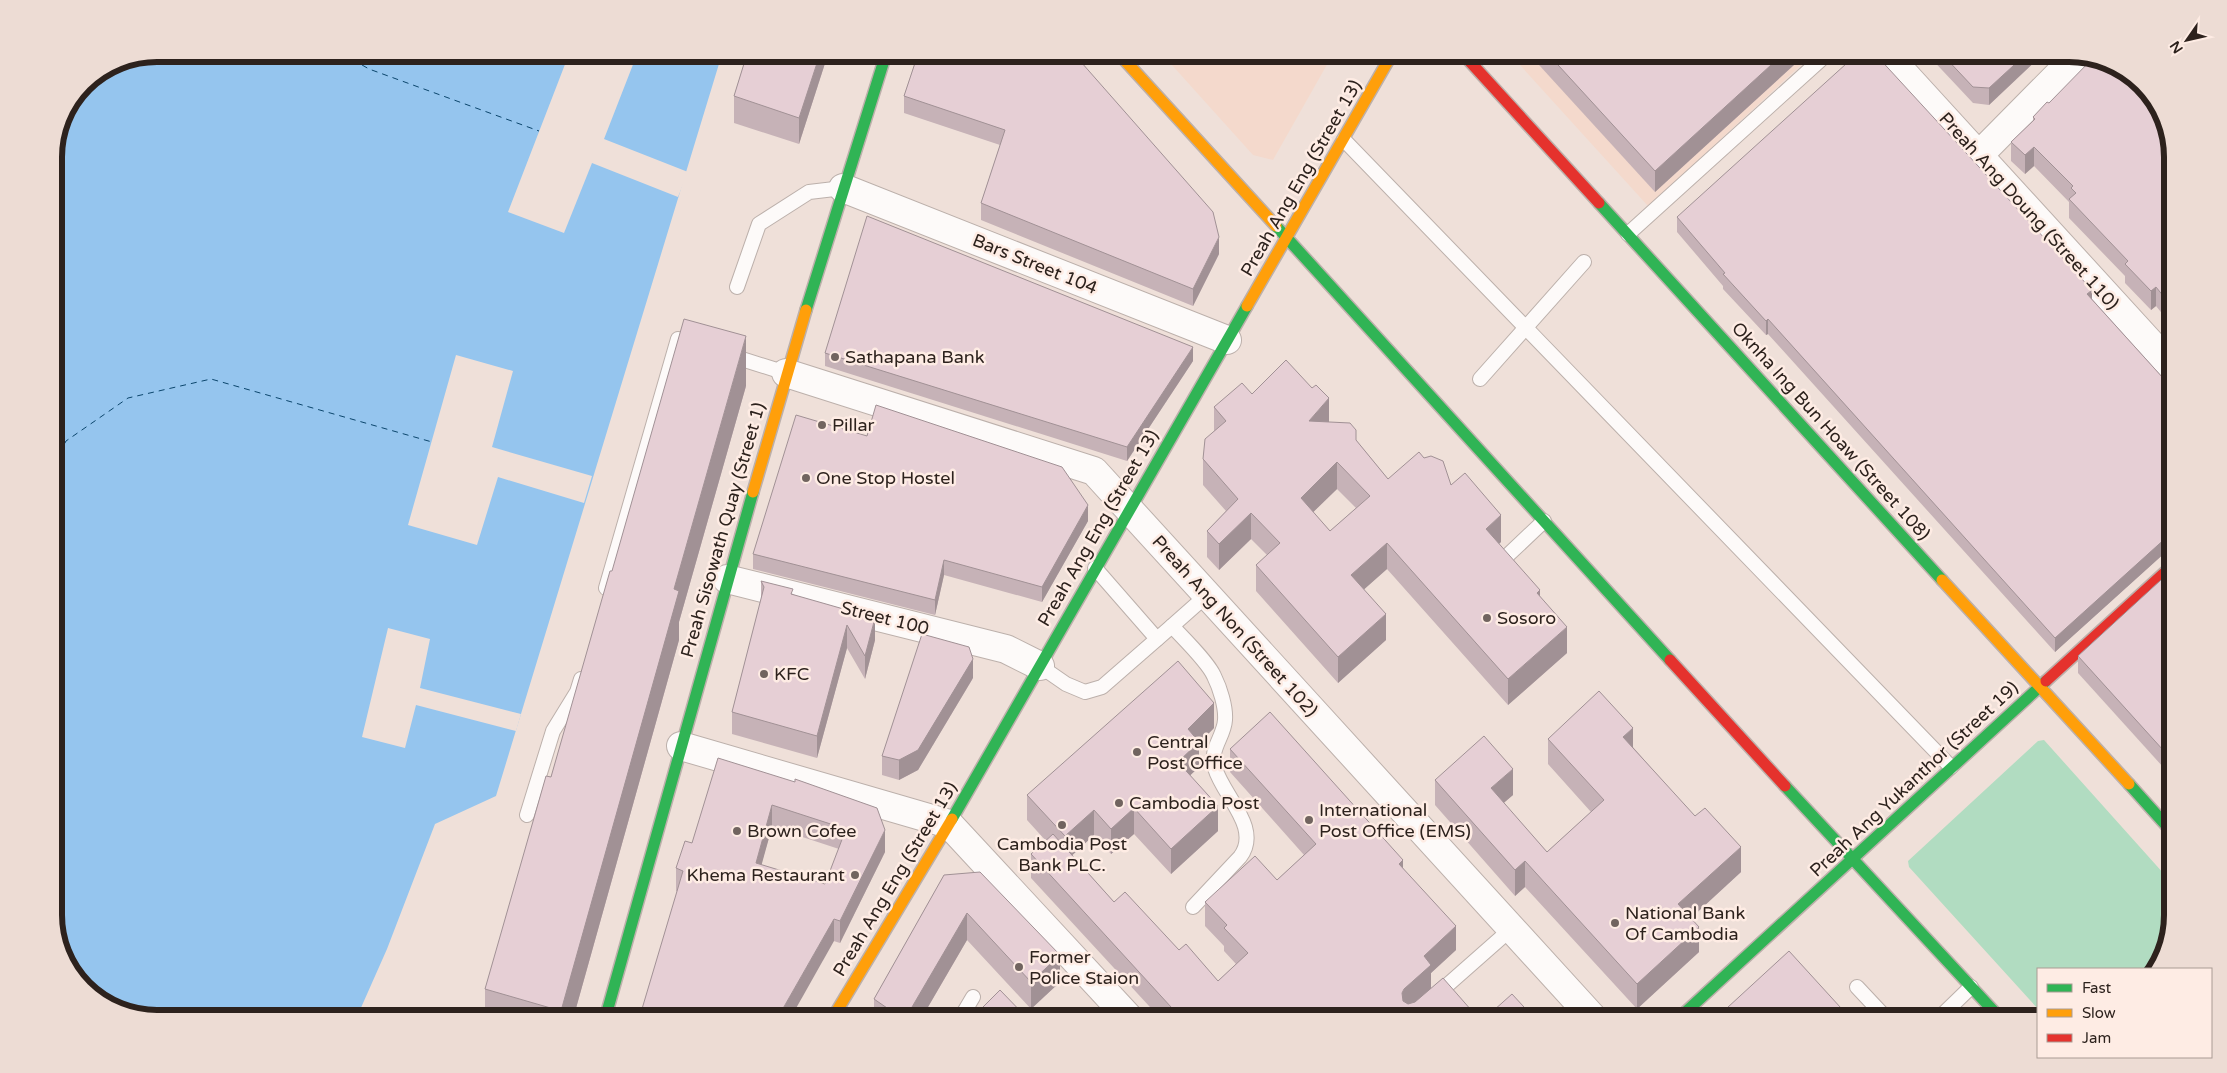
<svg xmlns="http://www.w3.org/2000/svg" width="2227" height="1073" font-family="'Varela Round',sans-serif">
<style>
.built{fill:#f4d9cc}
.green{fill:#b1dcc1}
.water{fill:#95c5ee}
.pier{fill:#efe0d9}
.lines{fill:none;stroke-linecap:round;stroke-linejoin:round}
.ferry{stroke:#0b456c;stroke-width:1;stroke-dasharray:6 5;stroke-linecap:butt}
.lane-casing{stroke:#bcb0ab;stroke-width:16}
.street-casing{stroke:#bcb0ab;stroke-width:30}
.fast-casing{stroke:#bcb0ab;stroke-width:14}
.slow-casing{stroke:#bcb0ab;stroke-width:14}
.jam-casing{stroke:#bcb0ab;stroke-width:14}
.lane{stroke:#fdfaf9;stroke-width:14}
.street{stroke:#fdfaf9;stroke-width:28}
.fast{stroke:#30b455;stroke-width:11}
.slow{stroke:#ff9f0a;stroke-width:11}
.jam{stroke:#e5322d;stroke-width:11}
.wall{fill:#c6b2b7;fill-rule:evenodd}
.shaded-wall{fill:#a19195}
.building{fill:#e6cfd5;stroke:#a19195;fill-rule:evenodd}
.poi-dot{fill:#71645f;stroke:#feece4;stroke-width:2}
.labels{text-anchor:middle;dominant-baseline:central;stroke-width:5;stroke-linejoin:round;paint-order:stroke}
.street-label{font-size:18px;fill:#2d221d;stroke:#feece4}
.poi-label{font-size:18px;fill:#2d221d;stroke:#feece4;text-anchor:start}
.rim{fill:none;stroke:#2d221d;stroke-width:6}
</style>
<rect width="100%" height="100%" fill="#efe0d9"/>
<g class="built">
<polygon points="1162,54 1333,54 1273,160 1253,155"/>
<polygon points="1510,54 1813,54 1648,206"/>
</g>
<path class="green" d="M2044 740 2173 884C2173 914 2174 945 2154 969H2038V1009L1909 867 1908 861 2038 741Z"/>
<polygon class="water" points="157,54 722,54 496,796 435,824 387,949 356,1019 157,1019 117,1011 75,979 54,923 54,151 62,117 84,84 118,62"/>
<g class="pier">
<polygon points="569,54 614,54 634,62 604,139 688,172 678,197 592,163 564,233 508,212"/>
<polygon points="456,355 513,371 492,447 592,476 584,503 498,477 477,545 408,525"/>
<polygon points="388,628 430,639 420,688 521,714 516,731 416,705 405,748 362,737"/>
</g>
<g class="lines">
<g class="ferry">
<polyline points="343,54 369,69 539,131"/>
<polyline points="54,463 66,441 128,398 211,379 432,442"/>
</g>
<g class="lane-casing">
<g id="lane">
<polyline points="1344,140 1951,767"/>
<polyline points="1628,234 1827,54"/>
<polyline points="737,287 759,224 809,192 843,188"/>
<polyline points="729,355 786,373"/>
<polyline points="1480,379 1584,262"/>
<polyline points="1095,568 1157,639"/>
<polyline points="1510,569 1505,561 1508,555 1544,521"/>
<polyline points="606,588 678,339 696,345"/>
<polyline points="1040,666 1066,684 1085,692 1102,687 1172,626"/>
<polyline points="527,815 553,731 577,692 581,679"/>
<path d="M1193 907 1240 857C1262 828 1223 796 1215 768 1209 749 1224 737 1225 720 1226 707 1220 688 1214 676 1208 662 1183 638 1172 626L1207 595"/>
<polyline points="1857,987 1887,1019"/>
<polyline points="1435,996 1511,929"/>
<polyline points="960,1019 973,997"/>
<polyline points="1938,1019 1971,987"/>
</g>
</g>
<g class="street-casing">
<g id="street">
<polyline points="1886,54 2173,368"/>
<polyline points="1979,155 2078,55"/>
<polyline points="843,188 1227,340"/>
<polyline points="786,373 1094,471 1594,1019"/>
<polyline points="727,579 1006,649 1040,666"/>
<polyline points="681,746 949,824 1130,1019"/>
</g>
</g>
<g class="fast-casing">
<g id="fast">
<polyline points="1599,203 1942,580"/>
<polyline points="1276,226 1670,660"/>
<polyline points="806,310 886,54"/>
<polyline points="2129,784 2173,833"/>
<polyline points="1785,786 2001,1019"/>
<polyline points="952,819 1247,306"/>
<polyline points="605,1019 753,492"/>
<polyline points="1678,1019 2046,681"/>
</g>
</g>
<g class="slow-casing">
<g id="slow">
<polyline points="1119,54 1276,226"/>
<polyline points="1247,306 1392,54"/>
<polyline points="753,492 806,310"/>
<polyline points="1942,580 2129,784"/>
<polyline points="832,1019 952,819"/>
</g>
</g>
<g class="jam-casing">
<g id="jam">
<polyline points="1463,54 1599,203"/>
<polyline points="1670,660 1785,786"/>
<polyline points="2046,681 2173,565"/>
</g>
</g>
<use href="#lane" class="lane"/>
<use href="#street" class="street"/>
<use href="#fast" class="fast"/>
<use href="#slow" class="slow"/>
<use href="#jam" class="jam"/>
</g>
<g class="wall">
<polygon points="747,54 828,54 799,144 734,123 734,96"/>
<polygon points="918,54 1219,254 1193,306 981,220 981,203 1000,145 904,113 904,96"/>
<polygon points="1529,54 1806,54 1655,192"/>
<polygon points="1927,54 2043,54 1989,105 1973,103"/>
<polygon points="2049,103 2173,151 2173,327 2156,306 2151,310 2125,283 2125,276 2069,218 2069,202 2034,166 2025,174 2011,161 2011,142 2033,121 2033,117"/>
<polygon points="1677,217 2092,299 2173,389 2173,533 2168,537 2168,550 2055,652 1768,334 1766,335 1723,289 1723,286 1677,232"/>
<polygon points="825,353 1193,361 1127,461 825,366"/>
<polygon points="746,386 679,622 679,640 573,1019 485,1019 485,989 551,777 612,571"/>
<path d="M1252 394 1329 422 1356 440 1388 479 1424 458 1451 485 1501 542 1499 544 1540 597 1567 653 1508 705 1387 569 1364 589 1386 640 1338 683 1256 591V565L1267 555 1251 539 1219 570 1207 557V531L1226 511 1203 485V459L1214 431V407ZM1337 489 1356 508 1330 531 1313 512Z"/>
<polygon points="1088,521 1042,602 944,575 935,615 753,569 753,554"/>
<polygon points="2173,569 2173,778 2078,673 2078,656"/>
<polygon points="761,581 793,594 875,640 865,679 847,648 817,758 732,734 732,712 761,600"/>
<polygon points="973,678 918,770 899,780 882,775 882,756"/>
<polygon points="1214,728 1199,743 1199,767 1190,775 1218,831 1171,874 1134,834 1111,854 1094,835 1072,855 1114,902 1218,981 1236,964 1224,951 1224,946 1205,926 1205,902 1277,880 1304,855 1230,772 1230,749 1403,868 1456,950 1431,973 1431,988 1479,1019 1161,1019 1031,878 1031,854 1046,841 1027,820 1027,795"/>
<polygon points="1548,739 1633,747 1741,872 1691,918 1699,952 1637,1009 1525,887 1515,896 1435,805 1435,780 1513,795 1503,803 1547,852 1591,812 1548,764"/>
<path d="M795 782 885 852 840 943 676 891V868L692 843ZM772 827 839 849 825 884 761 865Z"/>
<polygon points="944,875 1060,982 1031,1009 967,940 921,1019 874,1019 874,999"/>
</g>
<g class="shaded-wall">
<polygon points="820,54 828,54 799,144 799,118"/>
<polygon points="1783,54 1806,54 1655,192 1655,171"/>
<polygon points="2026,54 2043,54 1989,105 1989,88"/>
<polygon points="2034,147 2034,166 2025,174 2025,155"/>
<polygon points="1219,237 1219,254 1193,306 1193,289"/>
<polygon points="2156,287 2156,306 2151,310 2151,291"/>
<polygon points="2092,290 2092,304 2087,294"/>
<polygon points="1768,319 1768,334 1766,335 1766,321"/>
<polygon points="746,336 746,386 679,622 679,640 573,1019 561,1019 561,1011 674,589"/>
<polygon points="1193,347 1193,361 1127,461 1127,447"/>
<polygon points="1329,398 1329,424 1309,421"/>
<polygon points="1337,462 1337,489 1301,524 1301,498"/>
<polygon points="1088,505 1088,521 1042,602 1042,587"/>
<polygon points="1251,513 1251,539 1219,570 1219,544"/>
<polygon points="1501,515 1501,542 1486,555 1486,529"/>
<polygon points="2173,518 2173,533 2168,537 2168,550 2055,652 2055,638"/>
<polygon points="1387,543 1387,569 1351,601 1351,575"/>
<polygon points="944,560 944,575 935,615 935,600"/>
<polygon points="1540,590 1540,616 1537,593"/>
<polygon points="1386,614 1386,640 1338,683 1338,657"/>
<polygon points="875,618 875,640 865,679 865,656"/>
<polygon points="847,625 847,648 817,758 817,736"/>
<polygon points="1567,627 1567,653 1508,705 1508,679"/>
<polygon points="973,659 973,678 918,770 899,780 899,760"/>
<polygon points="1214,703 1214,728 1199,743 1199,767 1178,787 1178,762 1188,729"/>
<polygon points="1633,728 1633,754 1623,737"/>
<polygon points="1513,769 1513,795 1491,814 1491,788"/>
<polygon points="772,805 772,827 756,885 756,863"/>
<polygon points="1218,806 1218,831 1171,874 1171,849"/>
<polygon points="1134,808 1134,834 1111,854 1111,829"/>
<polygon points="1094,810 1094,835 1065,862 1065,836"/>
<polygon points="885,830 885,852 840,943 840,921"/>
<polygon points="1741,847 1741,872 1678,930 1678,904"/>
<polygon points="1403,860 1403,884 1399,864"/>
<polygon points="1525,861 1525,887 1515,896 1515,870"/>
<polygon points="967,913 967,940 921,1019 905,1019"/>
<polygon points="834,919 834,941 790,1019 777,1019"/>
<polygon points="1456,926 1456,950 1431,973 1431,989 1404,1013 1402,993 1424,956"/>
<polygon points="1699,927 1699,952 1637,1009 1637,984"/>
<polygon points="1060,955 1060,982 1031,1009 1031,982"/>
</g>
<g class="building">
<polygon points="747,54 820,54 799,118 734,96"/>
<polygon points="918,54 1074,54 1213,212 1219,237 1193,289 981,203 1005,130 904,96"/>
<polygon points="1548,54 1783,54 1655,171"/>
<polygon points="1857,54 1877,56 2092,290 2087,294 2173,389 2173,518 2168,523 2168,536 2055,638 1768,319 1766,321 1723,274 1725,273 1677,217"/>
<polygon points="1942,54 2026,54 1989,88 1973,87"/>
<polygon points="2093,58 2110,62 2156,100 2173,151 2173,308 2156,287 2151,291 2125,264 2128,261 2069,199 2076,193 2071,188 2073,186 2034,147 2025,155 2011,142 2035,119 2033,117 2047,102 2049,103"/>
<polygon points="867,216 1193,347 1127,447 825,353"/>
<polygon points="684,319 746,336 674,589 679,591 561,1011 485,989 546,776 551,777 610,571 612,571"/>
<path d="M1286 360 1312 388 1316 385 1329 398 1309 421 1350 423 1356 430V440L1388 479 1419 452 1424 458 1431 456 1443 461 1451 485 1465 473 1501 515 1486 529 1540 590 1537 593 1567 627 1508 679 1387 543 1351 575 1386 614 1338 657 1256 565 1280 543 1251 513 1219 544 1207 531 1238 499 1203 459 1205 439 1226 421 1214 407 1242 383 1252 394ZM1337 462 1370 496 1330 531 1301 498Z"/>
<polygon points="876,405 1062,467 1088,505 1042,587 944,560 935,600 753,554 796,415 867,436"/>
<polygon points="2173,569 2173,761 2078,656"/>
<polygon points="761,581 793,589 791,594 875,618 865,656 847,625 817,736 732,712 764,587"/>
<polygon points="922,634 969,647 973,659 918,750 899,760 882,756"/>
<polygon points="1178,661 1214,703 1188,729 1199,742 1178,762 1218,806 1171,849 1134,808 1111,829 1094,810 1065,836 1027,795"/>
<polygon points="1599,691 1633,728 1623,737 1695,816 1705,808 1741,847 1678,904 1699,927 1637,984 1525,861 1515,870 1435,780 1484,736 1513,769 1491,788 1547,852 1604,800 1548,739"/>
<polygon points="1270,712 1403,860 1399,864 1456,926 1424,956 1431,965 1404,989 1402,993 1403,1001 1408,1004 1415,1002 1443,978 1479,1019 1182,1019 1031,854 1053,834 1114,902 1125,892 1179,950 1186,944 1218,981 1248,953 1224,928 1227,925 1205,902 1255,856 1277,880 1316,844 1230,749"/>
<path d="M718 758 795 782V779L877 808 885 830 840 921 834 919 777 1019H639L683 871 676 868 685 841 692 843ZM772 805 846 829 825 884 756 863Z"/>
<polygon points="980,872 1060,955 1031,982 967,913 905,1019 903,1019 874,999 944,875"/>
<polygon points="1789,951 1851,1019 1715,1019"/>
<polygon points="1000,990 1028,1019 971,1019"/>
<polygon points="1512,994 1535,1019 1484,1019"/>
</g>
<g class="poi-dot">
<circle cx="835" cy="357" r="5"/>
<circle cx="822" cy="425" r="5"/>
<circle cx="806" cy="478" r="5"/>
<circle cx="1487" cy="618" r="5"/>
<circle cx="764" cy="674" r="5"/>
<circle cx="1137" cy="752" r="5"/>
<circle cx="1119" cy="803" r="5"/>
<circle cx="1309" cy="820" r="5"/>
<circle cx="1062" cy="825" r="5"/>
<circle cx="737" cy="831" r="5"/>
<circle cx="855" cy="875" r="5"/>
<circle cx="1615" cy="923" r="5"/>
<circle cx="1019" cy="967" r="5"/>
</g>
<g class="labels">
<g class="street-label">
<text transform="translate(1301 178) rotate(-60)">Preah Ang Eng (Street 13)</text>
<text transform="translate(2029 211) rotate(48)">Preah Ang Doung (Street 110)</text>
<text transform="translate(1035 264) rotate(22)">Bars Street 104</text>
<text transform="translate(1831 431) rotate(48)">Oknha Ing Bun Hoaw (Street 108)</text>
<text transform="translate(1098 528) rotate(-60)">Preah Ang Eng (Street 13)</text>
<text transform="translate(723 530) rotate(-74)">Preah Sisowath Quay (Street 1)</text>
<text transform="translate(885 618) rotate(14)">Street 100</text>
<text transform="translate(1235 626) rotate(48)">Preah Ang Non (Street 102)</text>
<text transform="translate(1914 779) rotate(-43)">Preah Ang Yukanthor (Street 19)</text>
<text transform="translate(895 879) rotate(-59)">Preah Ang Eng (Street 13)</text>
</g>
<g class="poi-label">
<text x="845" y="357">Sathapana Bank</text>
<text x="832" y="425">Pillar</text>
<text x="816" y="478">One Stop Hostel</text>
<text x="1497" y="618">Sosoro</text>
<text x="774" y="674">KFC</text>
<text x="1147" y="742">Central<tspan x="1147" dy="21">Post Office</tspan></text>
<text x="1129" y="803">Cambodia Post</text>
<text x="1319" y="810">International<tspan x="1319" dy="21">Post Office (EMS)</tspan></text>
<text x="747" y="831">Brown Cofee</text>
<text x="1062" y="844" text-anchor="middle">Cambodia Post<tspan x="1062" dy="21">Bank PLC.</tspan></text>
<text x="845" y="875" text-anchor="end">Khema Restaurant</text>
<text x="1625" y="913">National Bank<tspan x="1625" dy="21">Of Cambodia</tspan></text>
<text x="1029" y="957">Former<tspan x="1029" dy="21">Police Staion</tspan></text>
</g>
</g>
<path d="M0 0H2227V1073H0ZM157 62H2069A95 95 0 0 1 2164 157V915A95 95 0 0 1 2069 1010H157A95 95 0 0 1 62 915V157A95 95 0 0 1 157 62Z" fill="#eddcd4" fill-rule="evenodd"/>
<path class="rim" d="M157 62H2069A95 95 0 0 1 2164 157V915A95 95 0 0 1 2069 1010H157A95 95 0 0 1 62 915V157A95 95 0 0 1 157 62Z"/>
<rect x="2037" y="968" width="175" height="90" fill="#feece4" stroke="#aa9b94"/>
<rect x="2047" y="984" width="25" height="8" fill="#30b455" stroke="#aa9b94"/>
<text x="2082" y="993" font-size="15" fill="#2d221d">Fast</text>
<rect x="2047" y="1009" width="25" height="8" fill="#ff9f0a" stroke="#aa9b94"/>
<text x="2082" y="1018" font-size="15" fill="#2d221d">Slow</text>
<rect x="2047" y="1034" width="25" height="8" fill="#e5322d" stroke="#aa9b94"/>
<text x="2082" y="1043" font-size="15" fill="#2d221d">Jam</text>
<g transform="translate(2187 40) rotate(236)" stroke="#feece4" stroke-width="4" paint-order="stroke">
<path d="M0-4L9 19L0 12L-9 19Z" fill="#2d221d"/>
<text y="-8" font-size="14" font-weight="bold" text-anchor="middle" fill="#2d221d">N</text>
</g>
</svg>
